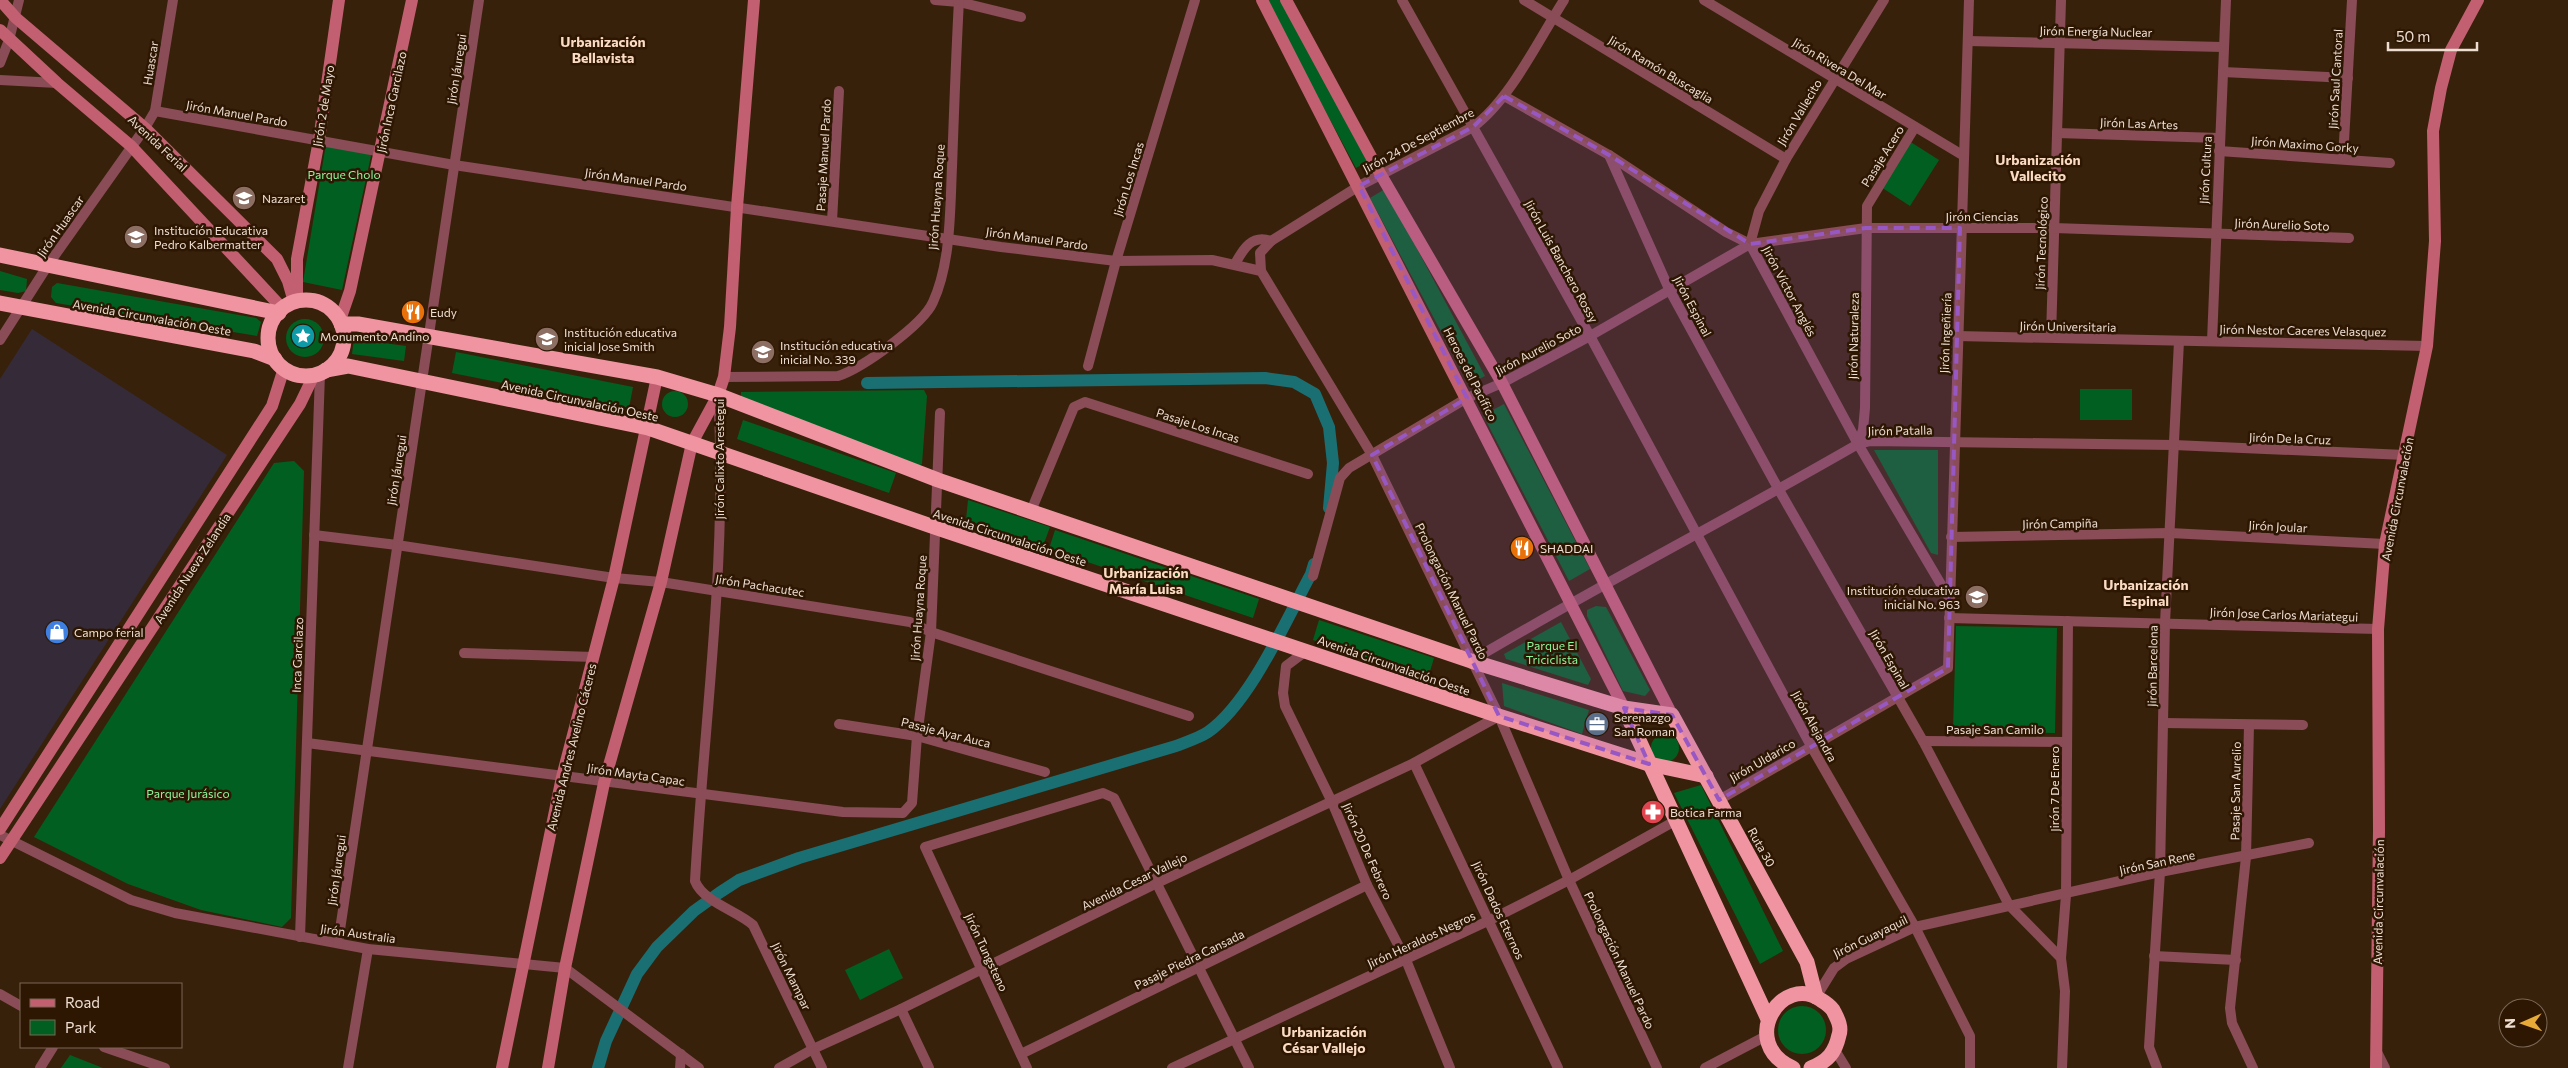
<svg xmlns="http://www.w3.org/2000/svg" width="2568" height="1068" font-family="Commissioner,sans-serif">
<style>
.commercial{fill:#352a38}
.green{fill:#016021}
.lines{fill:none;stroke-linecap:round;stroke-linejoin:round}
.canal{stroke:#1a6f72;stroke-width:12}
.street{stroke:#8a4c56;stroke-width:10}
.secondary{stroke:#c25f70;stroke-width:12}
.highway{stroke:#f194a1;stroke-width:15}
.marked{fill:#9858c4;fill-opacity:0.2;stroke:#9858c4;stroke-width:4;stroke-dasharray:10 6;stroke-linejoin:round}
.labels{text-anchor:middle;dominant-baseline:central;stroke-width:5;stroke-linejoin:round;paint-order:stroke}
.street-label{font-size:12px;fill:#eeded2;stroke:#2d1703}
.park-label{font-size:12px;fill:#8ef79d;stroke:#2d1703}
.poi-label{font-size:12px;fill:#eeded2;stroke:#2d1703;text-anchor:start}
.neighbourhood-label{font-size:14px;font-weight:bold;fill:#fbdcc3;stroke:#2d1703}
</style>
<rect width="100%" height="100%" fill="#38210b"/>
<polygon class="commercial" points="32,329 227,455 0,809 0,379"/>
<g class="green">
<polygon points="1266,0 1282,0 1369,161 1356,168"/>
<polygon points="1909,141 1939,160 1910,206 1881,187"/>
<polygon points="326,144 372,151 342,290 303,282"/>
<polygon points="1385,189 1485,376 1469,384 1370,198"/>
<polygon points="0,271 27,279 26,291 18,293 0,290"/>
<polygon points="57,283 256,318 261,322 257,336 56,303 51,297 52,287"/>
<circle cx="305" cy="338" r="19"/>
<polygon points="354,339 406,346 404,361 352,354"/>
<polygon points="456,352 633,387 629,408 452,373"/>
<rect x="2080" y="389" width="52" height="31"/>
<polygon points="924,390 927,396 922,464 918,466 741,398 741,392"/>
<circle cx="675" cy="404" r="13"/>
<polygon points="1504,404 1590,569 1569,581 1483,415"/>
<polygon points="743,420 896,473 889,493 737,439"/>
<polygon points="1874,450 1938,450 1938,555 1931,553"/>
<polygon points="294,461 304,471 291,918 282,927 201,910 128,884 34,837 274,463"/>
<polygon points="968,500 1050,527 1043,546 966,520"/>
<polygon points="1055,530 1259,599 1253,618 1049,549"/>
<polygon points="1596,606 1606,607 1650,690 1645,696 1623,691 1587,616 1587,610"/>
<polygon points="1319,620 1434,658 1428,678 1313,640"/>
<polygon points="1561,622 1591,679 1588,685 1506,659 1504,654"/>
<polygon points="1956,626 2057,628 2055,733 1953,731"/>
<polygon points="1502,683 1589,710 1582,734 1504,706"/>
<circle cx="1665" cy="748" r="14"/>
<polygon points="1701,785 1783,951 1760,964 1674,793"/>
<polygon points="889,949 903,978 860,1000 845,970"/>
<circle cx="1802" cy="1030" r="24"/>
<polygon points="70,1055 103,1068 61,1068"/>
</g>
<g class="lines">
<g class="canal">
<polyline points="867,383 1265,378 1294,382 1315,394 1329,427 1333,463 1329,508"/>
<path d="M598 1068 606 1041 637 974 657 947 694 911 719 893 739 880 799 858 1176 746C1186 742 1199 738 1208 732 1250 703 1286 620 1311 574L1314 564"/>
</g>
<g class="street">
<polyline points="935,0 959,2 1021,17"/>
<polyline points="1402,0 1590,336 1811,746 1915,927 1970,1036 1970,1068"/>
<polyline points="1524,0 1786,159"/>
<polyline points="1704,0 1964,156"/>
<polyline points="1968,41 2223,47"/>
<polyline points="0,63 9,40 19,0"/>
<polyline points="2223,72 2348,78"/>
<polyline points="0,80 57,83"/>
<polyline points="1504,96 1609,155 1726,232 1750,244 1858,444 1949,598"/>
<polyline points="155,111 454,165 1001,247 1116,261 1212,260 1261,271 1372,455 1499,716 1569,880 1657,1068"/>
<polyline points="2057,133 2219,138"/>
<polyline points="2219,151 2390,163"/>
<polyline points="1609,155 1669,289 1779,490 1923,741 2009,905 2061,958 2065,991 2062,1068"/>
<polyline points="2343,159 2352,0"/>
<polyline points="832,221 839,91"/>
<polyline points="1750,244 1759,211 1786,159 1884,0"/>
<path d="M1235 264C1243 249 1252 234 1271 241"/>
<path d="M1261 271 1260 253 1271 241 1359 186 1473 127C1510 100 1539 39 1564 0"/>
<polyline points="1957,336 2427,346"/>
<polyline points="2051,337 2061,0"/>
<polyline points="0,340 48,265 145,128 155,111 173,0"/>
<polyline points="2212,341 2226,0"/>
<polyline points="1088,366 1116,261 1195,0"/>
<path d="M724 377 838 376C862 368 923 325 933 302 951 263 950 210 952 167 954 111 956 56 959 0"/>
<path d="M718 395C728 557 704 720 695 881 703 902 738 911 753 925L822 1068"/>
<polyline points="1858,444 1863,430 1865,408 1867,206 1915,127"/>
<polyline points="1031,511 1074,407 1085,402 1308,474"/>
<polyline points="314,535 397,545 614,578 661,582 910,622 931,632 1189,716"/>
<polyline points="1951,537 2170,533 2385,544"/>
<polyline points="1313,576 1340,478 1349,468 1467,398 1502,383 1590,336 1750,244 1866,228 2054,228 2349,238"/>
<polyline points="1949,618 2378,629"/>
<polyline points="1306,651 1286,666 1283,693 1285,706 1332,802 1367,885 1406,960 1450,1068"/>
<polyline points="464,653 594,657"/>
<path d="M1471 661C1599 585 1730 518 1858 444L1871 441 2174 445 2405 455"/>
<polyline points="2164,723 2303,725"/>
<polyline points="839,724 917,736 1045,772"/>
<polyline points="2249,725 2246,857 2230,1008 2232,1023 2253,1068"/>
<polyline points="1923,741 2067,742"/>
<polyline points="307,743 843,812 903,813 912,803 917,736 931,632 940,413"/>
<polyline points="1414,763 1558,1068"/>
<polyline points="1719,800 1948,668 1969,0"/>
<polyline points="0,835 131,900 175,913 368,949 565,968 699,1068"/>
<polyline points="300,937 320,374"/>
<polyline points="338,943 479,0"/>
<polyline points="2154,956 2236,960"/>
<polyline points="2061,958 2066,895 2068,621"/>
<polyline points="0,994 21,1006"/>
<polyline points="1816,997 1834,968 1846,959 1915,927 2160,872 2309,843"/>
<polyline points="901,1009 929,1068"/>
<polyline points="104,1047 165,1068"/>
<polyline points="1835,1050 1846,1068"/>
<polyline points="2377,1052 2385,1068"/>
<polyline points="1021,1054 1367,885"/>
<polyline points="40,1068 53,1047"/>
<polyline points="348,1068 368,949"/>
<polyline points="680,1068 681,1054"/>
<polyline points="779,1068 813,1049 901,1009 1157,883 1414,763 1499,716"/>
<polyline points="1027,1068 925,847 1103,793 1114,798 1249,1068"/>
<polyline points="1172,1068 1490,920 1569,880 1675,821"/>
<polyline points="1705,1068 1766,1036"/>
<polyline points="2157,1068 2149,1047 2160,872 2165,623 2179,341"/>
</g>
<g class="secondary">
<polyline points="0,0 16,18 145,128 277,259 288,281 294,302"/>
<polyline points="1262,0 1624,708"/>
<polyline points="1286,0 1381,175 1502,383 1672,715"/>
<polyline points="0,30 57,83 131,146 283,309"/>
<polyline points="297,299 297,259 319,140 339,0"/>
<polyline points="340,320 350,291 412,0"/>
<polyline points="0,829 272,406 284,368"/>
<polyline points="0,858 300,404 314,375"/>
<polyline points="502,1068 562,777 614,578 657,377"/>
<polyline points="548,1068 565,968 604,783 661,582 692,443 718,395 724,377 730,327 737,207 754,0"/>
<polyline points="2376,1068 2379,830 2378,629 2385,544 2427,346 2435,241 2433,131 2441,88 2451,50 2478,0"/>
</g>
<g class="highway">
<polyline points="0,255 279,313"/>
<circle cx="306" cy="338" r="38"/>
<polyline points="0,303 254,351 275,359"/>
<polyline points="341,324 358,324 657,377 718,395 938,480 1471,661 1624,708 1672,715 1807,962 1816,997"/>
<polyline points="326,370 348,366 648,428 937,528 1499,716 1649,764 1706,776"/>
<polyline points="1624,708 1768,1019"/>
<path d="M1793 1068C1737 1043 1782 972 1821 1000 1826 1003 1830 1006 1833 1010 1837 1018 1842 1026 1839 1035 1835 1053 1828 1061 1811 1068"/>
</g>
</g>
<path class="marked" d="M1504 96 1609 155 1750 244 1866 228H1960L1948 668 1719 800 1672 715 1624 708 1649 764 1499 716 1372 455 1467 398 1359 186 1473 127Z"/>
<defs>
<g id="school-disc" transform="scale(1.25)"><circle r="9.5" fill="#8d6e63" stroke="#2d1703"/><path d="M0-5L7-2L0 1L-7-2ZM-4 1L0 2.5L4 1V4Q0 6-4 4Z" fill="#fff"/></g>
<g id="restaurant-disc" transform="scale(1.25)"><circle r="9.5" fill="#e8710a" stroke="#2d1703"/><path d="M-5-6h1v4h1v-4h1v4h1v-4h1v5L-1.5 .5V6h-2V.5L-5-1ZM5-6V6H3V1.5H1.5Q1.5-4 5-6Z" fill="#fff"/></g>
<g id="sight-disc" transform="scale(1.25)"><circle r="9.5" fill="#0f9aa8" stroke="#2d1703"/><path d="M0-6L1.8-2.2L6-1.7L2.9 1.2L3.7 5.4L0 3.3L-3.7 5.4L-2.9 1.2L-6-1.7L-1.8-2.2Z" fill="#fff"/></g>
<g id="shop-disc" transform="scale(1.25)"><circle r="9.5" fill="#3f7fe0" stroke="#2d1703"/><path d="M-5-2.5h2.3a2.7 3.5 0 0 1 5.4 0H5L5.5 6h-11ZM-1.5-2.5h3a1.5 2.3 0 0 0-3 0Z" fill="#fff"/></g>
<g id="office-disc" transform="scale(1.25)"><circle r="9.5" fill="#5c6f8a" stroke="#2d1703"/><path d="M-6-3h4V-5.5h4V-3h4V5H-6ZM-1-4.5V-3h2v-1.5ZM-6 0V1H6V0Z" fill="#fff"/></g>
<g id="pharmacy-disc" transform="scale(1.25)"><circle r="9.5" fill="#e0444e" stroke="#2d1703"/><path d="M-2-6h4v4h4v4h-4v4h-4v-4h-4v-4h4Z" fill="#fff"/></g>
</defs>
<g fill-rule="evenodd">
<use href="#school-disc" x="244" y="198"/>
<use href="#school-disc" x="136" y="237"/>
<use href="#restaurant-disc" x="413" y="312"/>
<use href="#sight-disc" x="303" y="336"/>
<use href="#school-disc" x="547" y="339"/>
<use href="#school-disc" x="763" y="352"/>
<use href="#restaurant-disc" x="1522" y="548"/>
<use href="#school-disc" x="1977" y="597"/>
<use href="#shop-disc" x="57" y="632"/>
<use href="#office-disc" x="1597" y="724"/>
<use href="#pharmacy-disc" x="1653" y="812"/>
</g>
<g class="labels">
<g class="street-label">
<text transform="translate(2096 31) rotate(1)">Jirón Energía Nuclear</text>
<text transform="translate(150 63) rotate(-81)">Huascar</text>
<text transform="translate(1840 68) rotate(31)">Jirón Rivera Del Mar</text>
<text transform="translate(456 69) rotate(-81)">Jirón Jáuregui</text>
<text transform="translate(1661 69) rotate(31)">Jirón Ramón Buscaglia</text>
<text transform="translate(2335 79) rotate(-87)">Jirón Saul Cantoral</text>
<text transform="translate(391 102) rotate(-78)">Jirón Inca Garcilazo</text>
<text transform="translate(323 106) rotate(-81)">Jirón 2 de Mayo</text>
<text transform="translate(1799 112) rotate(-59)">Jirón Vallecito</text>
<text transform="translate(237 113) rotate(10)">Jirón Manuel Pardo</text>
<text transform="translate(2139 123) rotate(2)">Jirón Las Artes</text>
<text transform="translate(1418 140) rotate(-28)">Jirón 24 De Septiembre</text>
<text transform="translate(158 143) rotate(43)">Avenida Ferial</text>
<text transform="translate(2305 144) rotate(4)">Jirón Maximo Gorky</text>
<text transform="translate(823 155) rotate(-87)">Pasaje Manuel Pardo</text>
<text transform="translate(1882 156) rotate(-58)">Pasaje Acero</text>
<text transform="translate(2205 170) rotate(-87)">Jirón Cultura</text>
<text transform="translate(636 179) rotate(8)">Jirón Manuel Pardo</text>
<text transform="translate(1128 179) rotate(-73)">Jirón Los Incas</text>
<text transform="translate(936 197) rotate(-86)">Jirón Huayna Roque</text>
<text x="1982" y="216">Jirón Ciencias</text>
<text transform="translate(2282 224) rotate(2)">Jirón Aurelio Soto</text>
<text transform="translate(60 226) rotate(-55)">Jirón Huascar</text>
<text transform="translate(1037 238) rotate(8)">Jirón Manuel Pardo</text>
<text transform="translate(2041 243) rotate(-88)">Jirón Tecnológico</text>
<text transform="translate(1562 261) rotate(61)">Jirón Luis Banchero Rossy</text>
<text transform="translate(1790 291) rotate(62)">Jirón Víctor Anglés</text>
<text transform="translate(1693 306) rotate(62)">Jirón Espinal</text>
<text transform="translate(152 317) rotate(10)">Avenida Circunvalación Oeste</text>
<text transform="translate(2068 326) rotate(1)">Jirón Universitaria</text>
<text transform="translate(2303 330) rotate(1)">Jirón Nestor Caceres Velasquez</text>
<text transform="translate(1945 333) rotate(-88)">Jirón Ingeñiería</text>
<text transform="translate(1853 336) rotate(-89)">Jirón Naturaleza</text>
<text transform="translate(1538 349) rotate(-28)">Jirón Aurelio Soto</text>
<text transform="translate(1471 374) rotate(63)">Heroes del Pacífico</text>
<text transform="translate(580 400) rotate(12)">Avenida Circunvalación Oeste</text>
<text transform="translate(1198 425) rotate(18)">Pasaje Los Incas</text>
<text transform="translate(1900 430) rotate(-1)">Jirón Patalla</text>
<text transform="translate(2290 438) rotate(2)">Jirón De la Cruz</text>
<text transform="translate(719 459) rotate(-90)">Jirón Calixto Arestegui</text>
<text transform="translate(396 470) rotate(-81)">Jirón Jáuregui</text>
<text transform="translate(2397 499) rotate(-79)">Avenida Circunvalación</text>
<text transform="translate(2060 523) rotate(-1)">Jirón Campiña</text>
<text transform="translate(2278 526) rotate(3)">Jirón Joular</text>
<text transform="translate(1010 537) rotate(18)">Avenida Circunvalación Oeste</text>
<text transform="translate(192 568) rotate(-57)">Avenida Nueva Zelandia</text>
<text transform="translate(760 585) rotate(9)">Jirón Pachacutec</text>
<text transform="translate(1452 591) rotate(64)">Prolongación Manuel Pardo</text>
<text transform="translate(918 608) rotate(-86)">Jirón Huayna Roque</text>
<text transform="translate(2284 614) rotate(2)">Jirón Jose Carlos Mariategui</text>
<text transform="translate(297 655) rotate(-88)">Inca Garcilazo</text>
<text transform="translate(1890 659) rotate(60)">Jirón Espinal</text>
<text transform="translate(1394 665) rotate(19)">Avenida Circunvalación Oeste</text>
<text transform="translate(2152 666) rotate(-89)">Jirón Barcelona</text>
<text transform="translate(1815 726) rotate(61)">Jirón Alejandra</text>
<text x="1995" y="729">Pasaje San Camilo</text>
<text transform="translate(946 732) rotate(14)">Pasaje Ayar Auca</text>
<text transform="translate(571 747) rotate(-76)">Avenida Andres Avelino Cáceres</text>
<text transform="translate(1762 760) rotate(-30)">Jirón Uldarico</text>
<text transform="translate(636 774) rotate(8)">Jirón Mayta Capac</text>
<text transform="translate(2054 789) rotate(-90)">Jirón 7 De Enero</text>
<text transform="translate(2235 791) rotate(-89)">Pasaje San Aurelio</text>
<text transform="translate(1762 847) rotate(61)">Ruta 30</text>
<text transform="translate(1368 851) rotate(66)">Jirón 20 De Febrero</text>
<text transform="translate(2157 862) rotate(-12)">Jirón San Rene</text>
<text transform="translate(336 870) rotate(-82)">Jirón Jáuregui</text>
<text transform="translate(1134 881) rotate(-26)">Avenida Cesar Vallejo</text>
<text transform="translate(2378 902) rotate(-89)">Avenida Circunvalación</text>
<text transform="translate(1499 910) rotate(65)">Jirón Dados Eternos</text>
<text transform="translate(358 933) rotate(8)">Jirón Australia</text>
<text transform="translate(1870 936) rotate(-26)">Jirón Guayaquil</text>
<text transform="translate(1421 939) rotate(-25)">Jirón Heraldos Negros</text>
<text transform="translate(987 952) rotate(65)">Jirón Tungsteno</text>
<text transform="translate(1189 959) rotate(-26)">Pasaje Piedra Cansada</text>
<text transform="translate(1620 960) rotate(65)">Prolongación Manuel Pardo</text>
<text transform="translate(792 976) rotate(64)">Jirón Mampar</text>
</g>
<g class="park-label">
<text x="344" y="174">Parque Cholo</text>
<text x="1552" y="645">Parque El<tspan x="1552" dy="14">Triciclista</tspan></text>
<text x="188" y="793">Parque Jurásico</text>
</g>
<g class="poi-label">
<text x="262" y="198">Nazaret</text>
<text x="154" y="230">Institución Educativa<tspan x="154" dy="14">Pedro Kalbermatter</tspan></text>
<text x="430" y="312">Eudy</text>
<text x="564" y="332">Institución educativa<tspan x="564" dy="14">inicial Jose Smith</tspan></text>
<text x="320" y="336">Monumento Andino</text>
<text x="780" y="345">Institución educativa<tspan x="780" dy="14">inicial No. 339</tspan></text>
<text x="1540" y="548">SHADDAI</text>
<text x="1960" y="590" text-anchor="end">Institución educativa<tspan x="1960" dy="14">inicial No. 963</tspan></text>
<text x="74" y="632">Campo ferial</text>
<text x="1614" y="717">Serenazgo<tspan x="1614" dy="14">San Roman</tspan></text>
<text x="1670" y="812">Botica Farma</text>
</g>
<g class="neighbourhood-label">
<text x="603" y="41">Urbanización<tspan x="603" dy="16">Bellavista</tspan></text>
<text x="2038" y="159">Urbanización<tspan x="2038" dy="16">Vallecito</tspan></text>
<text x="1146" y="572">Urbanización<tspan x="1146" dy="16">María Luisa</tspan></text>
<text x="2146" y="584">Urbanización<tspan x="2146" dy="16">Espinal</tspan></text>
<text x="1324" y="1031">Urbanización<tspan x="1324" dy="16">César Vallejo</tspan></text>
</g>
</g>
<rect x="20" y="983" width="162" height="65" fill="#2d1703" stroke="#7a6756"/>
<rect x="30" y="999" width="25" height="8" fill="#c25f70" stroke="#7a6756"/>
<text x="65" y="1008" font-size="15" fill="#eeded2">Road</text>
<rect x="30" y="1020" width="25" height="15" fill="#016021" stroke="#7a6756"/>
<text x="65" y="1033" font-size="15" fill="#eeded2">Park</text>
<g transform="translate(2523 1023) rotate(268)"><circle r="24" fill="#2d1703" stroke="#7a6756"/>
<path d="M0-4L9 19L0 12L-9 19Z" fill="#e8ab37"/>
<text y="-8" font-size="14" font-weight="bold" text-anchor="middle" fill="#eeded2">N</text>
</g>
<path d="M2388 42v8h89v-8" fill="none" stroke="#eeded2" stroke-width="2.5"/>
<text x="2396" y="42" font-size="15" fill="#eeded2" stroke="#2d1703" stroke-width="4" paint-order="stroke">50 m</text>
</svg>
